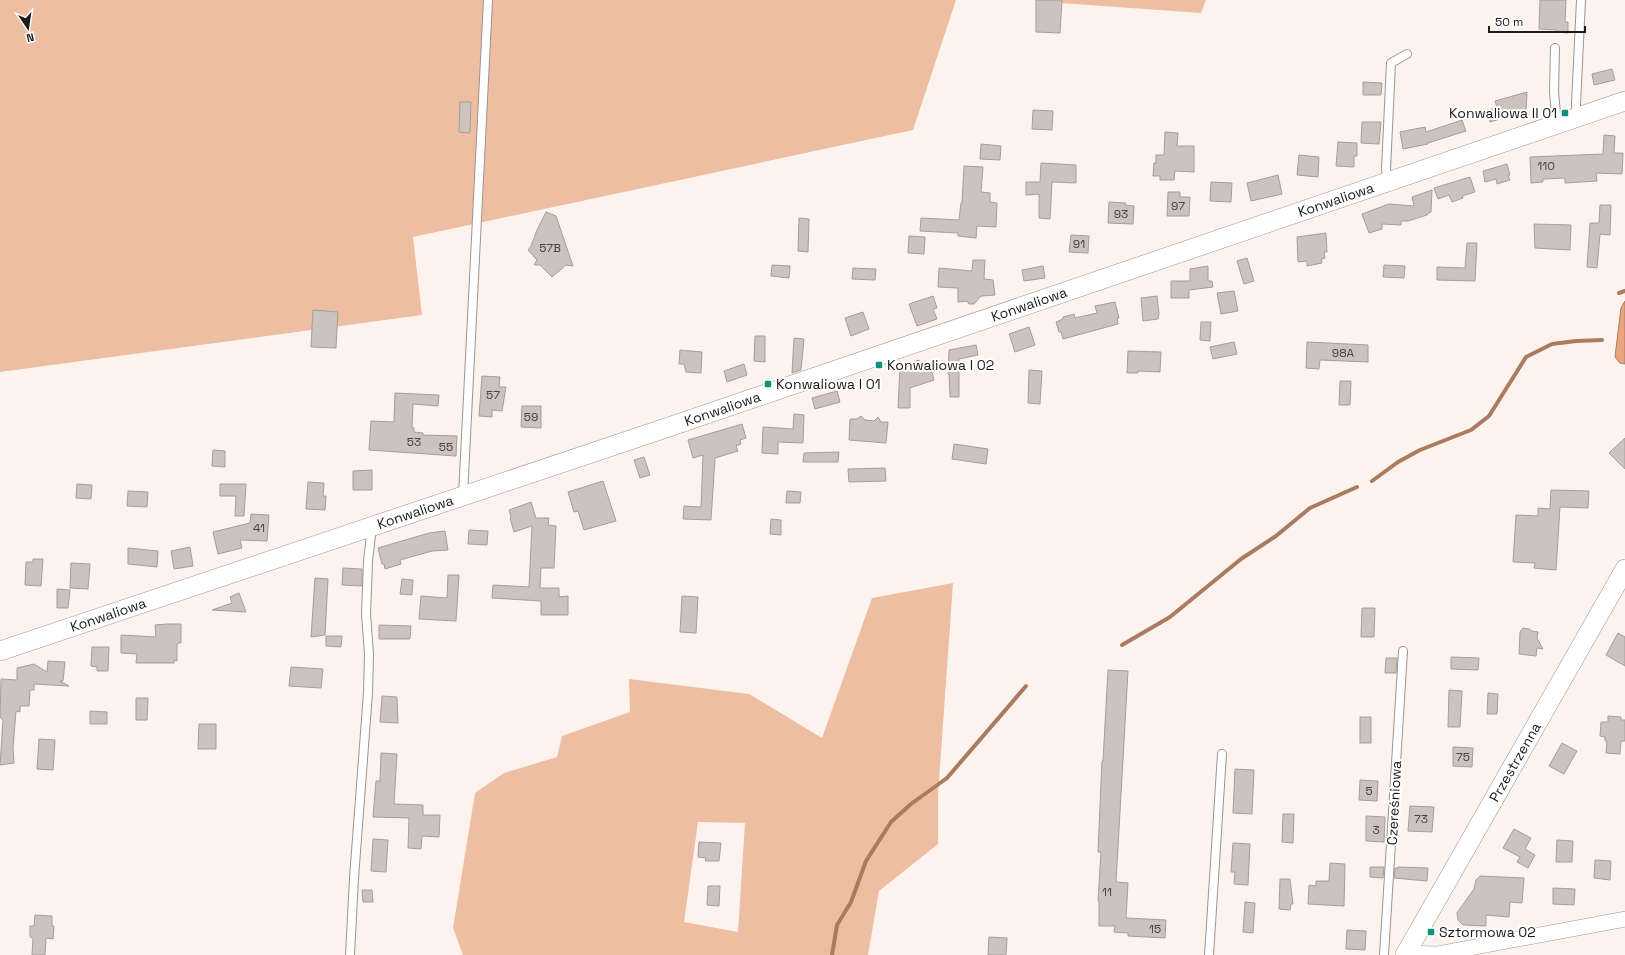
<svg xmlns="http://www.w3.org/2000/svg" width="1625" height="955" font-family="'Space Grotesk',sans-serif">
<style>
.green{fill:#eebea3;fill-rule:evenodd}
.water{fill:#e8a580;stroke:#ab7b60}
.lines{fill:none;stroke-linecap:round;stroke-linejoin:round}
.stream{stroke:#ab7b60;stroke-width:4}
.building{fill:#ccc3be;stroke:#a69d98}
.service-casing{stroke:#9d9490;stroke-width:10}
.minor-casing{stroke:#9d9490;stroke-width:16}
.tertiary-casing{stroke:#9d9490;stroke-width:20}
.service{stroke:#fff;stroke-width:8}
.minor{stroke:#fff;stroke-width:15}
.tertiary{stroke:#fff;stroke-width:19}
.poi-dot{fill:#0b927b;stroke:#fff;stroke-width:1.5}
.labels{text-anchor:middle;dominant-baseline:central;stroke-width:4;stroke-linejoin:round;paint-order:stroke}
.number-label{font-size:12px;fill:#484441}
.poi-label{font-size:14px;fill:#1c1917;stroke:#fff;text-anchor:start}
.street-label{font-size:14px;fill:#1c1917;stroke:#fff}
</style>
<rect width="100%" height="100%" fill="#fcf3ee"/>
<g class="green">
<polygon points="0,0 956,0 913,130 413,237 422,315 0,372"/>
<polygon points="1061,0 1206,0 1201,13 1061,3"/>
<path d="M953 583 938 795V844L879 891 868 955H463L453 928 475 793 504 773 557 757 562 736 630 712 629 679 749 694 822 738 872 598ZM698 822 745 823 738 932 684 922Z"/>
</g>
<polygon class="water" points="1625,301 1625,364 1620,363 1615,357 1621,308"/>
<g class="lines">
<g class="stream">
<polyline points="1619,293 1625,291"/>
<polyline points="1372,481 1398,462 1420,450 1471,430 1489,416 1526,357 1552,344 1576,341 1602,340"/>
<polyline points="1122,645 1170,617 1241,559 1276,536 1310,508 1357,487"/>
<polyline points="832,955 837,925 851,902 866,861 891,822 911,804 947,778 1026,686"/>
</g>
</g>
<g class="building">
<polygon points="1036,0 1062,0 1060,33 1036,32"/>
<polygon points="1540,0 1566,0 1565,22 1568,22 1568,33 1557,32 1557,30 1539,29"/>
<polygon points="1612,69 1615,80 1594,85 1592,74"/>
<polygon points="1363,82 1382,83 1381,95 1363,95"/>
<polygon points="1527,92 1526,111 1490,122 1487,110 1497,108 1495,101"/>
<polygon points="460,102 471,102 470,133 459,132"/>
<polygon points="1033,110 1053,111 1052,130 1032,129"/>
<polygon points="1462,120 1466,131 1428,143 1428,144 1403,149 1400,132 1425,127 1426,132"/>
<polygon points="1362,122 1381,122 1379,144 1361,143"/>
<polygon points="1165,132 1178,133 1177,146 1194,146 1194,172 1175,171 1174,180 1160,180 1160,176 1153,176 1154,163 1156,163 1156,155 1164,155"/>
<polygon points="1604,135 1615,136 1614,153 1623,153 1622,174 1596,173 1597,181 1565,183 1565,178 1543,179 1543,182 1531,183 1530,157 1603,154"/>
<polygon points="1338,142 1357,143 1357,156 1354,156 1354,167 1336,166"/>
<polygon points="981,144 1001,146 1000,160 980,159"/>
<polygon points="1299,155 1319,157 1318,177 1297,175"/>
<polygon points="1041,163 1076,165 1076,183 1052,182 1050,219 1039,218 1039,194 1026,195 1026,182 1040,182"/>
<polygon points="1507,164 1510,175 1508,175 1510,180 1497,184 1496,179 1485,182 1483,171"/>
<polygon points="964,166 983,167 981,192 990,193 990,202 997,203 996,227 977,226 976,238 958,236 958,233 920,231 921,218 959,220 961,203 962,203"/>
<polygon points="1278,175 1282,194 1251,201 1247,183"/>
<polygon points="1470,177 1475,192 1462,196 1463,198 1452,202 1449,195 1438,199 1434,188"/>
<polygon points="1211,182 1232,183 1231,202 1210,201"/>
<polygon points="1432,190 1431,212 1427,214 1427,215 1408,221 1401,221 1401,225 1382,224 1382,229 1369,233 1362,214 1389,204 1414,206 1412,197"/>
<polygon points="1168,192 1180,192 1180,197 1190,197 1189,216 1167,216"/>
<polygon points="1109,202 1126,203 1125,205 1134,206 1133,224 1108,223"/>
<polygon points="1600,205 1611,205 1610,235 1600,234 1597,268 1587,267 1590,223 1599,223"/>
<polygon points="546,212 556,216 573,266 566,265 552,277 540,265 534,265 537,260 528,250 531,246 537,230"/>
<polygon points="799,218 809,219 808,252 798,251"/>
<polygon points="1534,224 1571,225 1570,250 1535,248"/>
<polygon points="1326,233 1327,252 1324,252 1325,258 1321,259 1322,263 1307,266 1307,261 1298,262 1297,237"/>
<polygon points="1071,235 1089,236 1088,253 1069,252"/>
<polygon points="909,236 925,237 924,254 908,253"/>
<polygon points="1467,243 1477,243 1475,281 1437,280 1437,267 1465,268"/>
<polygon points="1247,258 1254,281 1244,284 1237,261"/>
<polygon points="973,260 985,260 984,279 993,280 995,295 981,296 974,304 969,304 967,301 958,302 958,288 938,287 939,268 972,271"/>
<polygon points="772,265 790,266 789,278 771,276"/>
<polygon points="1384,265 1405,266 1404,278 1383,277"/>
<polygon points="1043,266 1045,278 1024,281 1022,270"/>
<polygon points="1208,266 1208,281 1212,281 1213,287 1189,290 1189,298 1171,298 1171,281 1190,281 1190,269"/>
<polygon points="853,268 876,269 875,280 852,279"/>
<polygon points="1234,291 1238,311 1221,314 1217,293"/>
<polygon points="933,296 937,308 933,309 937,319 917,326 909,304"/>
<polygon points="1157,296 1159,314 1158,319 1143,321 1141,298"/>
<polygon points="1115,302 1119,318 1117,318 1118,324 1063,339 1061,332 1059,332 1056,322 1063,319 1063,317 1074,314 1075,318 1097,313 1095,306"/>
<polygon points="313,310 338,312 336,348 311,347"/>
<polygon points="863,312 869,329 851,336 845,318"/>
<polygon points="1201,322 1211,322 1210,341 1200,340"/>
<polygon points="1029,327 1035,345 1015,352 1009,334"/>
<polygon points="755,336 765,336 765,362 754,361"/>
<polygon points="794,338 804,339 801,370 792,373"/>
<polygon points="1234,342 1237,354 1213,359 1210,347"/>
<polygon points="1307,342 1368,345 1368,362 1320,360 1319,369 1306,368"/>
<polygon points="976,345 978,355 959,359 959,397 950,397 949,374 948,374 949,350"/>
<polygon points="680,350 702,352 701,373 686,372 684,364 679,364"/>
<polygon points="1128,351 1161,352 1160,372 1138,371 1138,373 1127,373"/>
<polygon points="919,360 922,368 930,365 934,380 910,388 910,408 898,408 900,367"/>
<polygon points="744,364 747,375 727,382 724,371"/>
<polygon points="1029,370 1042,371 1040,404 1028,403"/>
<polygon points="482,376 500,377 499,387 506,387 502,411 492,410 492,417 479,416"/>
<polygon points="1340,381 1351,381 1350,405 1339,405"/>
<polygon points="837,391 840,402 815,409 812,398"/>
<polygon points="395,393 439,395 438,406 413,404 412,428 414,428 414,432 423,433 423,435 457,436 456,456 369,450 371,421 394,422"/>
<polygon points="522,406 541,406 541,428 521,427"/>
<polygon points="794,414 804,415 803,443 778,442 778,454 762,453 763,427 793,429"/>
<polygon points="861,416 865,420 874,421 878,417 881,422 888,422 886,443 849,440 850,419 857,419"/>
<polygon points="742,424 746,438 740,440 741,444 736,446 738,451 715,458 711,520 683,519 684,506 701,507 703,455 693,458 688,440"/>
<polygon points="1625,438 1625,469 1609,453"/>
<polygon points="954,444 988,449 986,464 952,459"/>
<polygon points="213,450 225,451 225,467 212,466"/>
<polygon points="839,452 838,462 803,462 804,453"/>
<polygon points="644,457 650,475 640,478 634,460"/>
<polygon points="885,468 886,481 849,482 848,469"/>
<polygon points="372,470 372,490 353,490 353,471"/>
<polygon points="603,481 616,521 584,530 578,511 574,512 568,492"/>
<polygon points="308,482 324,483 323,496 326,496 325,510 306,509"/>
<polygon points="77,484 92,485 91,499 76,498"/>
<polygon points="220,484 246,484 244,516 235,516 236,496 220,496"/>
<polygon points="1551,490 1589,491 1588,508 1560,507 1556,570 1534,568 1535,563 1513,562 1516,515 1538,516 1538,508 1550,509"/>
<polygon points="128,491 148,492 147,507 127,506"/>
<polygon points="787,491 801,492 800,503 786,503"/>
<polygon points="531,502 536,518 549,518 548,525 556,526 554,568 541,568 540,588 559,588 559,597 568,596 568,615 541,615 541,601 492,598 493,585 529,587 532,526 514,532 510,518 511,517 509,510"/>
<polygon points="251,514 269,515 267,541 240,540 242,548 218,554 213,532 250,523"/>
<polygon points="771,519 781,520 781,535 770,534"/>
<polygon points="469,530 488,531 487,545 468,544"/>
<polygon points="445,531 448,550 432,551 400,560 401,564 385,569 384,564 382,564 378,548 429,533"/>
<polygon points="190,547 193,566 174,569 171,551"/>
<polygon points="128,548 158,551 157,567 128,564"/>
<polygon points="33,559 43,559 41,586 25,585 26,562 33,562"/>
<polygon points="71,563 90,564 88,589 70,588"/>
<polygon points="343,568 362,569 362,586 342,585"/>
<polygon points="448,575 459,575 456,621 419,619 421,596 447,598"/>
<polygon points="315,578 328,579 325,635 311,637"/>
<polygon points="402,579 413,580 412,595 400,594"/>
<polygon points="57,589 70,590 68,608 57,608"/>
<polygon points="239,593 246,612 212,610 232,603 230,597"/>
<polygon points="682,596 698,597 696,633 680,632"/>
<polygon points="1362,608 1375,608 1374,637 1361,637"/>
<polygon points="167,624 181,624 181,643 178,643 177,645 177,661 174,660 174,663 136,663 137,654 121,653 121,635 156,637 155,625"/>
<polygon points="379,625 411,626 410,639 379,639"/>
<polygon points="1523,628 1529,629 1532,631 1538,632 1537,638 1543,649 1537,648 1536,656 1519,654 1520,632"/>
<polygon points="1618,633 1625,637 1625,666 1606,655"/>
<polygon points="326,636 342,636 341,647 326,646"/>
<polygon points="92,647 109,647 108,671 97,671 97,667 91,666"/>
<polygon points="1451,657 1479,658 1478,670 1451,669"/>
<polygon points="1386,658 1397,658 1396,673 1385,673"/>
<polygon points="48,661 65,662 63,681 60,681 69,686 34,684 34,690 30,690 29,706 20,706 20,712 16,711 13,748 14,763 0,765 3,720 0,717 1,679 17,680 17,668 34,664 47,672"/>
<polygon points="291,667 323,669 321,688 289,686"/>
<polygon points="1108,670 1128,671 1116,882 1128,883 1126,918 1166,920 1165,938 1128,936 1128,933 1114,932 1115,926 1099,926 1099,901 1098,901 1101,852 1098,852 1102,761 1103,761"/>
<polygon points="1449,690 1462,691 1460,727 1448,727"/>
<polygon points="1488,693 1498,694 1497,714 1487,714"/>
<polygon points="382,696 397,697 398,723 380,722"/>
<polygon points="136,698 148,698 147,720 136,720"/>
<polygon points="90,711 107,712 107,724 90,724"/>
<polygon points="1608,716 1621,717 1621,720 1625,720 1625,741 1621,741 1620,754 1606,753 1607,741 1605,741 1605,737 1600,736 1601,722 1608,722"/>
<rect x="1360" y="717" width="11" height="26"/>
<polygon points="199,724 216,724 216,749 198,749"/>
<polygon points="39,739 55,740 53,770 37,769"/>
<polygon points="1562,743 1577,751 1564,774 1549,766"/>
<polygon points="1453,747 1473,748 1472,767 1453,766"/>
<polygon points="381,753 397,754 394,804 423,805 423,815 440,815 439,837 422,836 421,849 408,848 409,818 373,817 376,781 380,781"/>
<polygon points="1235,769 1254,770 1252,814 1233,813"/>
<polygon points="1360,780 1378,781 1377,801 1359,800"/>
<polygon points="1410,806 1434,807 1432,832 1408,831"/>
<polygon points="1283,814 1294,814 1293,843 1282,842"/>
<polygon points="1366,816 1385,817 1384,842 1366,841"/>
<polygon points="1514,829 1531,838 1525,849 1535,855 1528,868 1517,862 1520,857 1503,848"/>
<polygon points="373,839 388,840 386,872 371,871"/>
<polygon points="1557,840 1573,841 1572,862 1556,862"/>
<polygon points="699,842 721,843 719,861 705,861 706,858 698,857"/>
<polygon points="1233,843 1250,844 1248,885 1234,884 1235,872 1231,872"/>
<polygon points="1595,860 1611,861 1610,880 1594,878"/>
<polygon points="1330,863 1345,864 1344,906 1308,904 1309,885 1316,886 1316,881 1329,881"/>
<polygon points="1370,867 1384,867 1383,878 1370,877"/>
<polygon points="1398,867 1428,868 1427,881 1394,878 1395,868 1398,868"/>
<polygon points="1480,876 1524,878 1522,903 1510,902 1509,917 1486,915 1486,926 1463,925 1458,920 1457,913 1474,889 1476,880"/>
<polygon points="1280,879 1290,879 1293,904 1291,904 1290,910 1279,909"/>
<polygon points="708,886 720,886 719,906 707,905"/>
<polygon points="1553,888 1575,889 1574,905 1553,904"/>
<polygon points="362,890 372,890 373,902 363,902"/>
<polygon points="1245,902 1255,903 1253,933 1243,932"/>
<polygon points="35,915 52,916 52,926 54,926 53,939 46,938 45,955 32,955 33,938 30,937 30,926 34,926"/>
<polygon points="1347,930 1366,931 1365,950 1346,949"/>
<polygon points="989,937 1007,938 1006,955 988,955"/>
</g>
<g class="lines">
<g class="service-casing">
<g id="service">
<polyline points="1555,48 1554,92 1557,124"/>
<polyline points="1577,117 1576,104 1581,0"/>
<polyline points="1388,182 1386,169 1391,63 1407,54"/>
<polyline points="463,496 488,0"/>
<polyline points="350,955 354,878 368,693 369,654 366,614 368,561 372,527"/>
<polyline points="1209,955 1222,754"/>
<polyline points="1384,955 1403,651"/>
</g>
</g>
<g class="minor-casing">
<polyline id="minor" points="1406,953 1437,954 1625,919"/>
</g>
<g class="tertiary-casing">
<g id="tertiary">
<path id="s1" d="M0 651 657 431 1625 101"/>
<path id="s2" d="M1405 955 1625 569"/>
</g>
</g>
<use href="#service" class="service"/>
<use href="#minor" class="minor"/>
<use href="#tertiary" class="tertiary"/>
</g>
<g class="poi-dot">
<rect x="1561" y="109" width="8" height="8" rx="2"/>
<rect x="875" y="361" width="8" height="8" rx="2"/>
<rect x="764" y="380" width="8" height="8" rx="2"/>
<rect x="1427" y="928" width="8" height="8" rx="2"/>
</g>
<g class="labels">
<g class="number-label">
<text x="1546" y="166">110</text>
<text x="1178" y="206">97</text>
<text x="1121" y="214">93</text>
<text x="1079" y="244">91</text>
<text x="550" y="248">57B</text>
<text x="1343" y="353">98A</text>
<text x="493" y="395">57</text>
<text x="531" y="417">59</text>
<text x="414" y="442">53</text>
<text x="446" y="447">55</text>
<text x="259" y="528">41</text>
<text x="1463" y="757">75</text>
<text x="1369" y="791">5</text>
<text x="1421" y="819">73</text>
<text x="1376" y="830">3</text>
<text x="1107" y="892">11</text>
<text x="1155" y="929">15</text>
</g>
<g class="poi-label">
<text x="1557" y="113" text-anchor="end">Konwaliowa II 01</text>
<text x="887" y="365">Konwaliowa I 02</text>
<text x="776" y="384">Konwaliowa I 01</text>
<text x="1439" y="932">Sztormowa 02</text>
</g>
<g class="street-label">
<text stroke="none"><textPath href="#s1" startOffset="1410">Konwaliowa</textPath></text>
<text stroke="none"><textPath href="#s1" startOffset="1086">Konwaliowa</textPath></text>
<text stroke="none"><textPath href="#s1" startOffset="762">Konwaliowa</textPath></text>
<text stroke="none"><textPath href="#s1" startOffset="438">Konwaliowa</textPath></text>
<text stroke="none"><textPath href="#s1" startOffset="114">Konwaliowa</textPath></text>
<text stroke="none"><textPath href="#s2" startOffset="222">Przestrzenna</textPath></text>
<text transform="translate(1394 803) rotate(-87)">Czereśniowa</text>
</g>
</g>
<g transform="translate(28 28) rotate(167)" stroke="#ffffff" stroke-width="3" paint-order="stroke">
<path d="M0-3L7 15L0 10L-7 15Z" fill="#1c1917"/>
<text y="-6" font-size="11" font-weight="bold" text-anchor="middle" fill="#1c1917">N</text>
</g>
<path d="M1489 26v6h96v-6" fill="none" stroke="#1c1917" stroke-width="2"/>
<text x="1495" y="26" font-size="12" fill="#1c1917" stroke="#ffffff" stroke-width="3" paint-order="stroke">50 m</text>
</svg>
